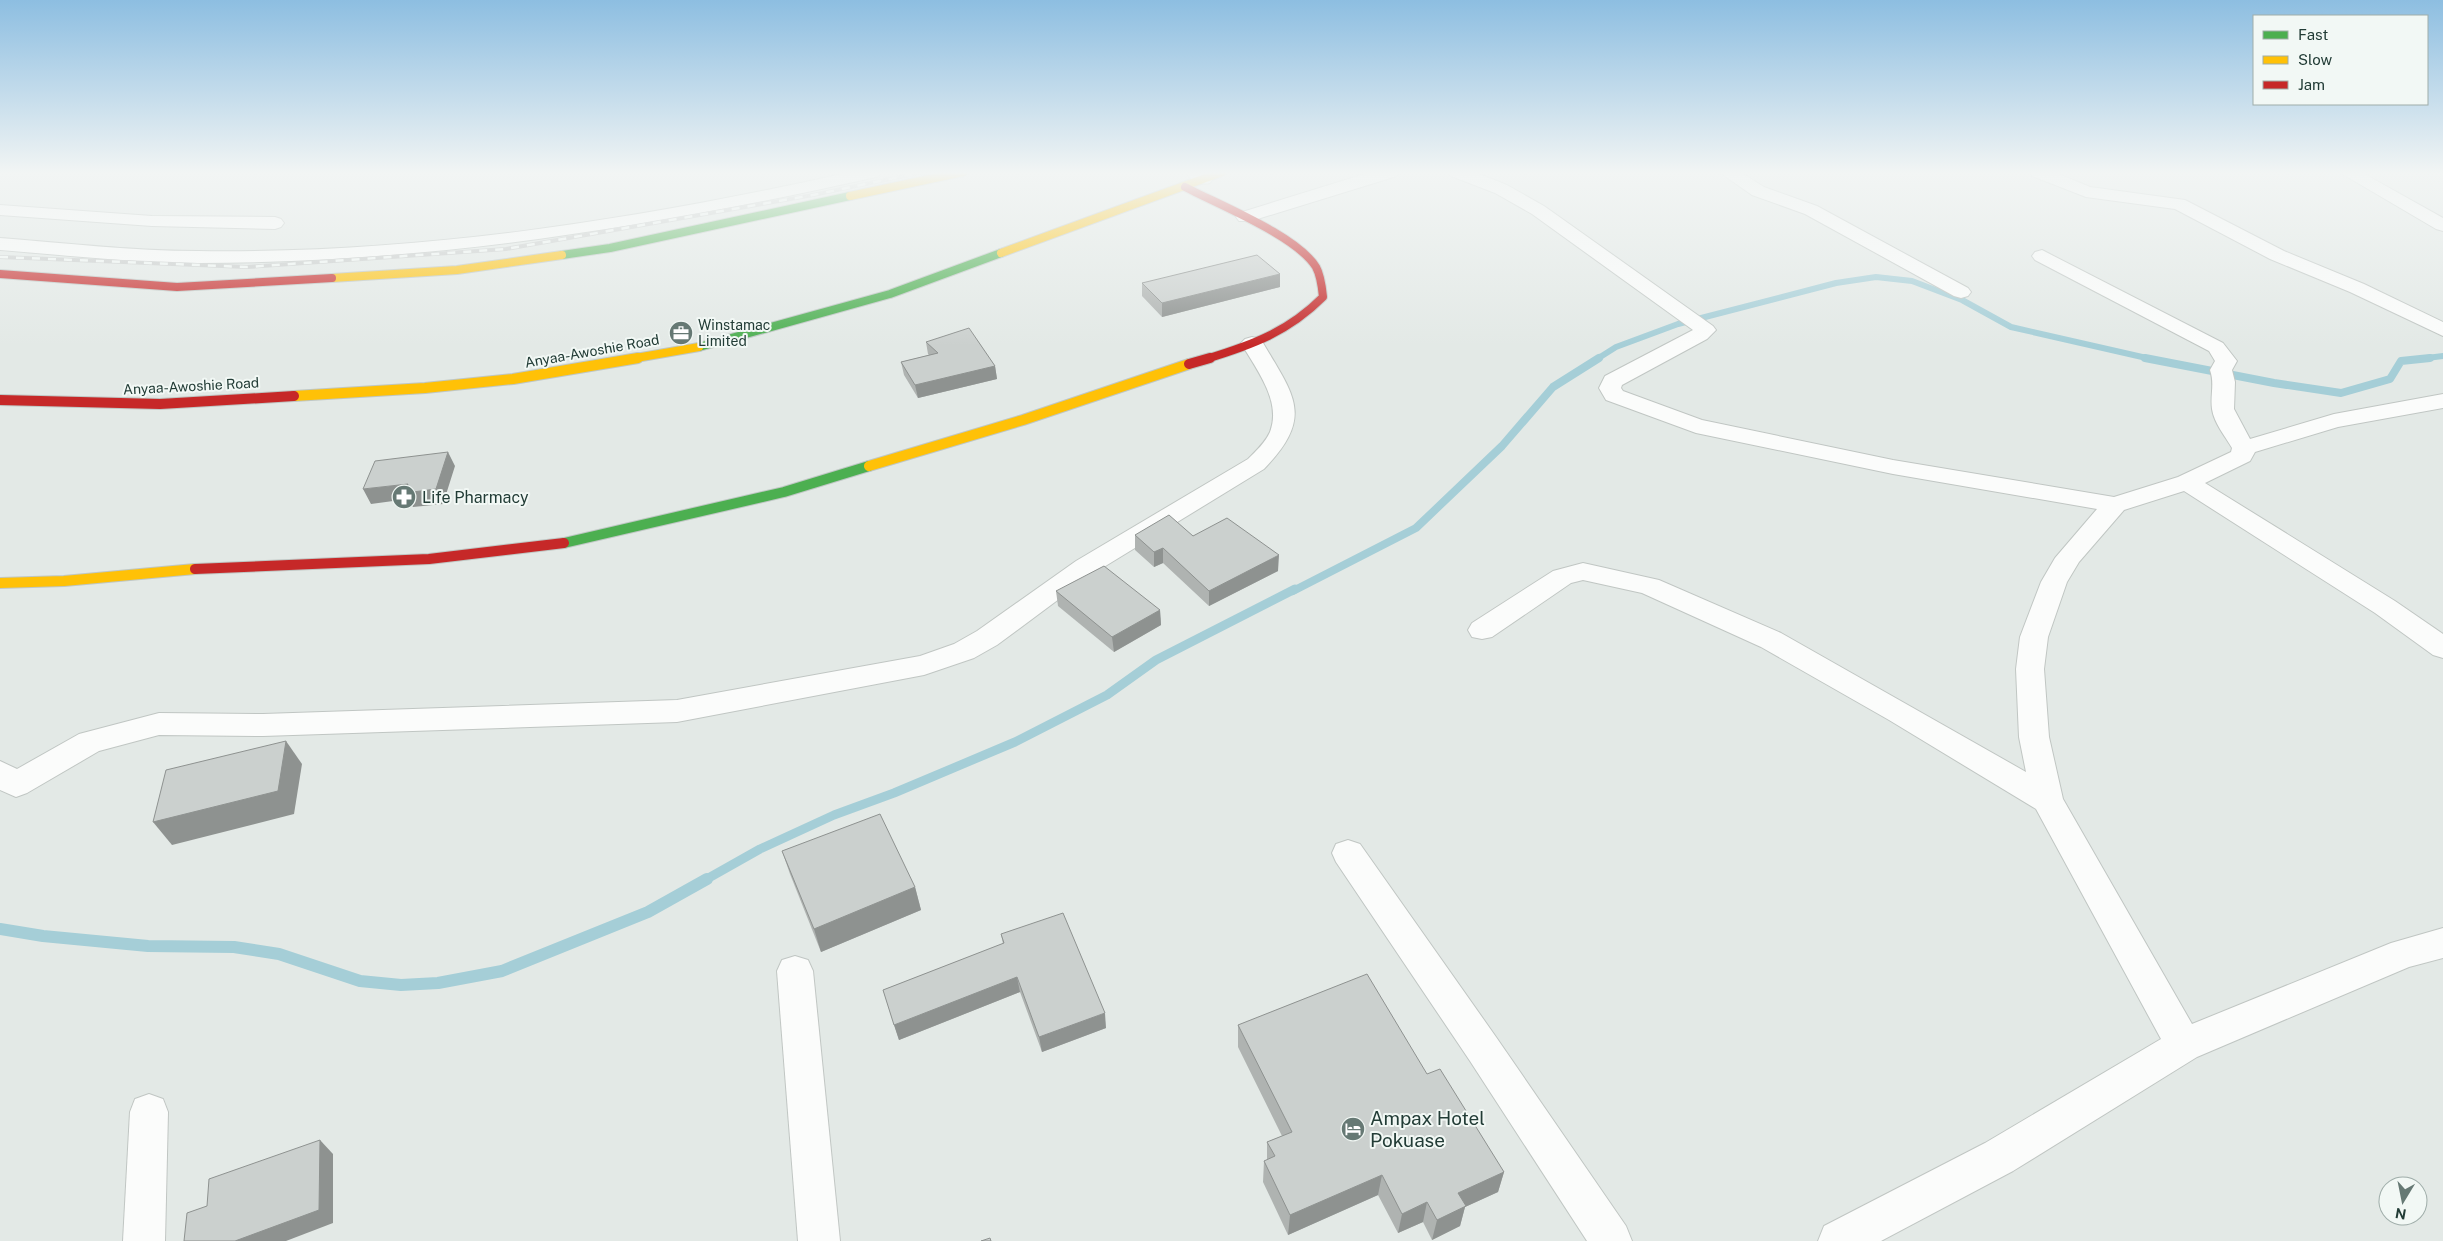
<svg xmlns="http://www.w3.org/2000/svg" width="2443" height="1241" font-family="'Public Sans',sans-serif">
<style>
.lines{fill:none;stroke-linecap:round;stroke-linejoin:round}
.stream-far3{stroke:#a5ced7;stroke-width:6}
.stream-far2{stroke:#a5ced7;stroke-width:8}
.stream-far1{stroke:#a5ced7;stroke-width:9}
.stream{stroke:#a5ced7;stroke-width:12}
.street-casing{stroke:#c0c6c3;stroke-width:2}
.fast-far1-casing{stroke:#bfc7c4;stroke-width:10}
.fast-casing{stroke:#bfc7c4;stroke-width:12}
.slow-far1-casing{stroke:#bfc7c4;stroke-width:10}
.slow-casing{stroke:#bfc7c4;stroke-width:12}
.jam-far1-casing{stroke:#bfc7c4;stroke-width:10}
.jam-casing{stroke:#bfc7c4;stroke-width:12}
.street{fill:#fbfcfb;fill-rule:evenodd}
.fast-far1{stroke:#4caf50;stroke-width:8}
.fast{stroke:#4caf50;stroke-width:10}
.slow-far1{stroke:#ffc107;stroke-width:8}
.slow{stroke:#ffc107;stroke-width:10}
.jam-far1{stroke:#c62828;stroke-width:8}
.jam{stroke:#c62828;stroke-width:10}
.rail-casing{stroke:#c7cac9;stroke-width:4}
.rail{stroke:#f2f8f5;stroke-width:2.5;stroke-dasharray:8;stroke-linecap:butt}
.wall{fill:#afb3b1}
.shaded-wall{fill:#8e9290}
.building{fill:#cbd0ce;stroke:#8e9290}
.labels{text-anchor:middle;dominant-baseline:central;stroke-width:4;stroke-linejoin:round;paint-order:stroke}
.far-poi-label{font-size:14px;fill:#223c36;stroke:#f2f8f5;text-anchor:start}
.far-street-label{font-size:14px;fill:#223c36;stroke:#f2f8f5}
.poi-label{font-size:16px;fill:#223c36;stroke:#f2f8f5;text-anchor:start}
.near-poi-label{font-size:19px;fill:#223c36;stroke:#f2f8f5;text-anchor:start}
</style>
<rect width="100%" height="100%" fill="#e3e9e6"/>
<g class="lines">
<g class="stream-far3">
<polyline points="1597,359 1616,347 1678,324 1836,283 1876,277 1912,281 1962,300 2011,327 2151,359"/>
<polyline points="2419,359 2443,356"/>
</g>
<g class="stream-far2">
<polyline points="2145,358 2274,383 2341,393 2390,379 2401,361 2430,358"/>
<polyline points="1293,591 1416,528 1502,446 1553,387 1599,358"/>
</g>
<polyline class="stream-far1" points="705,880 760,849 834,815 894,793 1015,742 1107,695 1156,660 1295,589"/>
<polyline class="stream" points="0,929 43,936 148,946 234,947 279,954 360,981 401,985 438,983 502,971 648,912 707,879"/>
<g class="street-casing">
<g id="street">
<path d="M851 172H884L876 177C654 227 428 263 199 263 133 263 66 255 0 250V238C66 243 132 251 198 251 417 254 637 220 851 172Z"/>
<path d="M1185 172H1206L1213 179 1210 183C1200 185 1191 181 1185 172Z"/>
<polygon points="1371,172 1399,172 1397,176 1251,221 1239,221 1236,217 1239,213"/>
<path d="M1449 172H1474L1507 185 1544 206 1713 326 1716 330 1707 339 1622 385 1621 388 1623 391 1702 420 1893 460 2114 497 2178 477 2231 452 2232 448C2225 436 2214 423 2212 409 2210 395 2215 384 2210 370L2215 361 2209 351 2035 260 2032 256 2035 252 2042 250 2223 343 2237 361 2232 370 2235 382 2234 409 2250 439 2334 414 2443 394V408L2338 427 2255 452 2250 461 2205 483 2395 601 2443 634V658L2433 655 2375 613 2184 491 2124 510 2079 562 2067 582 2048 637 2044 669 2049 737 2063 799 2192 1024 2391 943 2443 928V958L2409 967 2197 1057 2013 1171 1881 1241H1818L1824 1226 1985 1143 2161 1039 2036 809 1889 720 1761 647 1642 593 1583 580 1571 583 1492 637 1482 639 1472 637 1468 630 1472 623 1553 571 1583 563 1659 580 1781 633 2026 772 2019 737 2016 669 2020 637 2041 582 2055 558 2097 509 1893 474 1696 433 1606 400 1599 388 1605 376 1693 330 1532 214 1495 193 1451 176Z"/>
<polygon points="1719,172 1740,172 1764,187 1817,206 1968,288 1971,292 1968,296 1961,298 1954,296 1805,214 1752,195"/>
<polygon points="2030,172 2054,172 2090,187 2185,200 2284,251 2364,284 2443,322 2443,336 2350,292 2270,259 2175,209 2086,197 2032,176"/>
<polygon points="2339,172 2361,172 2443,218 2443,231 2436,229"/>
<polygon points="0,205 152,216 275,217 281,219 284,223 281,227 275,229 152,226 0,215"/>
<path d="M1252 337 1259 339 1263 343C1295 397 1314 417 1264 469L1094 573 997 645 974 658 924 675 677 722 263 736 159 735 99 751 27 793 16 797 0 790V761L17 769 79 734 159 713 263 714 677 700 920 656 954 644 977 631 1076 561 1248 459C1256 451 1265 443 1270 432 1282 401 1256 369 1241 343L1245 339Z"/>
<polygon points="1348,840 1360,844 1496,1037 1626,1226 1632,1241 1587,1241 1470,1061 1336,862 1332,853 1336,844"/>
<polygon points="795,956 808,960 813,971 840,1241 798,1241 777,971 782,960"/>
<polygon points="149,1094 163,1099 168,1112 165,1241 123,1241 130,1112 135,1099"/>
</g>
</g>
<g class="fast-far1-casing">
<g id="fast-far1">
<polyline points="562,255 610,248 850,196"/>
<polyline points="699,347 890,294 1001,253"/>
</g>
</g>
<g class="fast-casing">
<polyline id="fast" points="564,543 784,492 869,466"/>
</g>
<g class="slow-far1-casing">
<g id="slow-far1">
<polyline points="850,196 963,172"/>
<polyline points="1001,253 1222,172"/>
<polyline points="332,278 457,270 562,255"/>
<polyline points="630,359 699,347"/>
</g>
</g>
<g class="slow-casing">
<g id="slow">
<polyline points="294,396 425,388 513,379 638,358"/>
<polyline points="869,466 1023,420 1189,364"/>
<polyline points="0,583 64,581 195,569"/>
</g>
</g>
<g class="jam-far1-casing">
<g id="jam-far1">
<path d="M1185 187C1219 205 1297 236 1316 267 1321 276 1322 287 1323 297 1288 332 1252 345 1206 359"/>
<polyline points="0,274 177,287 332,278"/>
</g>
</g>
<g class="jam-casing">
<g id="jam">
<polyline points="1189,364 1210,358"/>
<polyline points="0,400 160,404 294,396"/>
<polyline points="195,569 429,559 564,543"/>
</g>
</g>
<use href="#street" class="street"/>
<use href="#fast-far1" class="fast-far1"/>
<use href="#fast" class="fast"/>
<use href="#slow-far1" class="slow-far1"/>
<use href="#slow" class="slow"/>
<use href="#jam-far1" class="jam-far1"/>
<use href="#jam" class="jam"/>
<g class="rail-casing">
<polyline id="rail" points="0,257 247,267 506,249 813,195 923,172"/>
</g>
<use href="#rail" class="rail"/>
</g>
<g class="wall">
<polygon points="1280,274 1280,287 1162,317 1142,296 1142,283"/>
<polygon points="926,342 995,366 997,379 918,398 904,375 901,362 929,355 928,354"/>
<polygon points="1135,535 1193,536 1278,571 1209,606 1163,563 1154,567 1135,550"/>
<polygon points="1056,591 1160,610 1161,625 1114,652 1058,606"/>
<polygon points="782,851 915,887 921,910 821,952 790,874"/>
<polygon points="1001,934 1106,1028 1042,1052 1020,992 899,1040 883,990 1003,944"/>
<polygon points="1238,1025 1427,1074 1504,1172 1498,1192 1465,1207 1460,1226 1432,1240 1423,1222 1398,1233 1378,1195 1288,1235 1263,1182 1264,1161 1267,1160 1267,1142 1282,1136 1238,1047"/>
</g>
<g class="shaded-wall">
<polygon points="1280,274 1280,287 1162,317 1162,303"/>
<polygon points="995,366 997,379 918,398 915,385"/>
<polygon points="448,452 455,466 443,504 413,507 408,499 371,504 363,489 408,484"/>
<polygon points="1163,548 1163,563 1154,567 1154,552"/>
<polygon points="1279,555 1278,571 1209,606 1209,591"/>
<polygon points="1160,610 1161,625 1114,652 1112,637"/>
<polygon points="286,741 302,764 294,814 172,845 153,822"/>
<polygon points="915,887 921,910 821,952 814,929"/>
<polygon points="1017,977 1020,992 899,1040 894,1025"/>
<polygon points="1105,1013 1106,1028 1042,1052 1039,1037"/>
<polygon points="320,1140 333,1154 333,1223 286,1241 235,1241"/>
<polygon points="1504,1172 1498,1192 1465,1207 1460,1226 1432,1240 1437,1220 1458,1193"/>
<polygon points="1382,1175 1378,1195 1288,1235 1290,1215"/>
<polygon points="1427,1202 1423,1222 1398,1233 1402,1214"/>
</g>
<g class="building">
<polygon points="1257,255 1280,274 1162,303 1142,283"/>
<polygon points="969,328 995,366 915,385 901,362 938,353 926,342"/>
<polygon points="448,452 436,489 405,493 408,484 363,489 375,461"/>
<polygon points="1169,515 1193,536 1227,518 1279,555 1209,591 1163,548 1154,552 1135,535"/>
<polygon points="1104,566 1160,610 1112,637 1056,591"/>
<polygon points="286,741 278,791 153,822 166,770"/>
<polygon points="880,814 915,887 814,929 782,851"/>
<polygon points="1063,913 1105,1013 1039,1037 1017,977 894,1025 883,990 1004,943 1001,934"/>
<polygon points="1367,974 1427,1074 1440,1069 1504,1172 1458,1193 1466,1206 1437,1220 1427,1202 1402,1214 1382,1175 1290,1215 1264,1161 1275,1156 1267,1142 1292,1132 1238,1025"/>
<polygon points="320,1140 319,1210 235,1241 184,1241 187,1213 207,1206 209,1179"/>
<polygon points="990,1238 991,1241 981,1241"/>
</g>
<linearGradient id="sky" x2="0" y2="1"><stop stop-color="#8dbee1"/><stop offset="0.5" stop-color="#f2f5f4"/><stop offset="1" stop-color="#f2f5f4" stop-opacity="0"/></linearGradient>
<rect width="2443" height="346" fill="url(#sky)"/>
<defs>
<g id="office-disc" transform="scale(1.25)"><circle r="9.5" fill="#667974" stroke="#f2f8f5"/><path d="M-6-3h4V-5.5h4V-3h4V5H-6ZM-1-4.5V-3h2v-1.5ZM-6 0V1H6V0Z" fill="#fff"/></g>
<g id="pharmacy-disc" transform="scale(1.25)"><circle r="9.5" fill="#667974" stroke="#f2f8f5"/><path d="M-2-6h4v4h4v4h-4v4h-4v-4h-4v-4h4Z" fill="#fff"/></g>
<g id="hotel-disc" transform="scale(1.25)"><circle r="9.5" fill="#667974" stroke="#f2f8f5"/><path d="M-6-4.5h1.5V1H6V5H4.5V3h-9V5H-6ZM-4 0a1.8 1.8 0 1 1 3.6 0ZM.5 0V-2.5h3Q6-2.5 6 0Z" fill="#fff"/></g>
</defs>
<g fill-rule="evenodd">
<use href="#office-disc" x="681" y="333"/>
<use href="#pharmacy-disc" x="404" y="497"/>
<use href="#hotel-disc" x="1353" y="1129"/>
</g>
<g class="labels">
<g class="far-poi-label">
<text x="698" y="325">Winstamac<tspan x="698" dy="16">Limited</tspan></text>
</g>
<g class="far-street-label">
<text transform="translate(592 351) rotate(-10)">Anyaa-Awoshie Road</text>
<text transform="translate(191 386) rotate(-3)">Anyaa-Awoshie Road</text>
</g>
<g class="poi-label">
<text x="422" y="497">Life Pharmacy</text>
</g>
<g class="near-poi-label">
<text x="1370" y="1118">Ampax Hotel<tspan x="1370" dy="22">Pokuase</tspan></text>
</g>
</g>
<rect x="2253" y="15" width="175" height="90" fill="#f2f8f5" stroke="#9fada9"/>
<rect x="2263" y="31" width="25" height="8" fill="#4caf50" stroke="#9fada9"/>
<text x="2298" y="40" font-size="15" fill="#223c36">Fast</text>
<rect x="2263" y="56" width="25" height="8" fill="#ffc107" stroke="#9fada9"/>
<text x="2298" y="65" font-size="15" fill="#223c36">Slow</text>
<rect x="2263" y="81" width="25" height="8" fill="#c62828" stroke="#9fada9"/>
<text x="2298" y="90" font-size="15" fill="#223c36">Jam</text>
<g transform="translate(2403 1201) rotate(190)"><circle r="24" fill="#f2f8f5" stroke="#9fada9"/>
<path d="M0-4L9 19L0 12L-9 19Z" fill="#667974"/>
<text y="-8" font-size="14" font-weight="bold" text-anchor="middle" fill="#223c36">N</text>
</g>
</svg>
